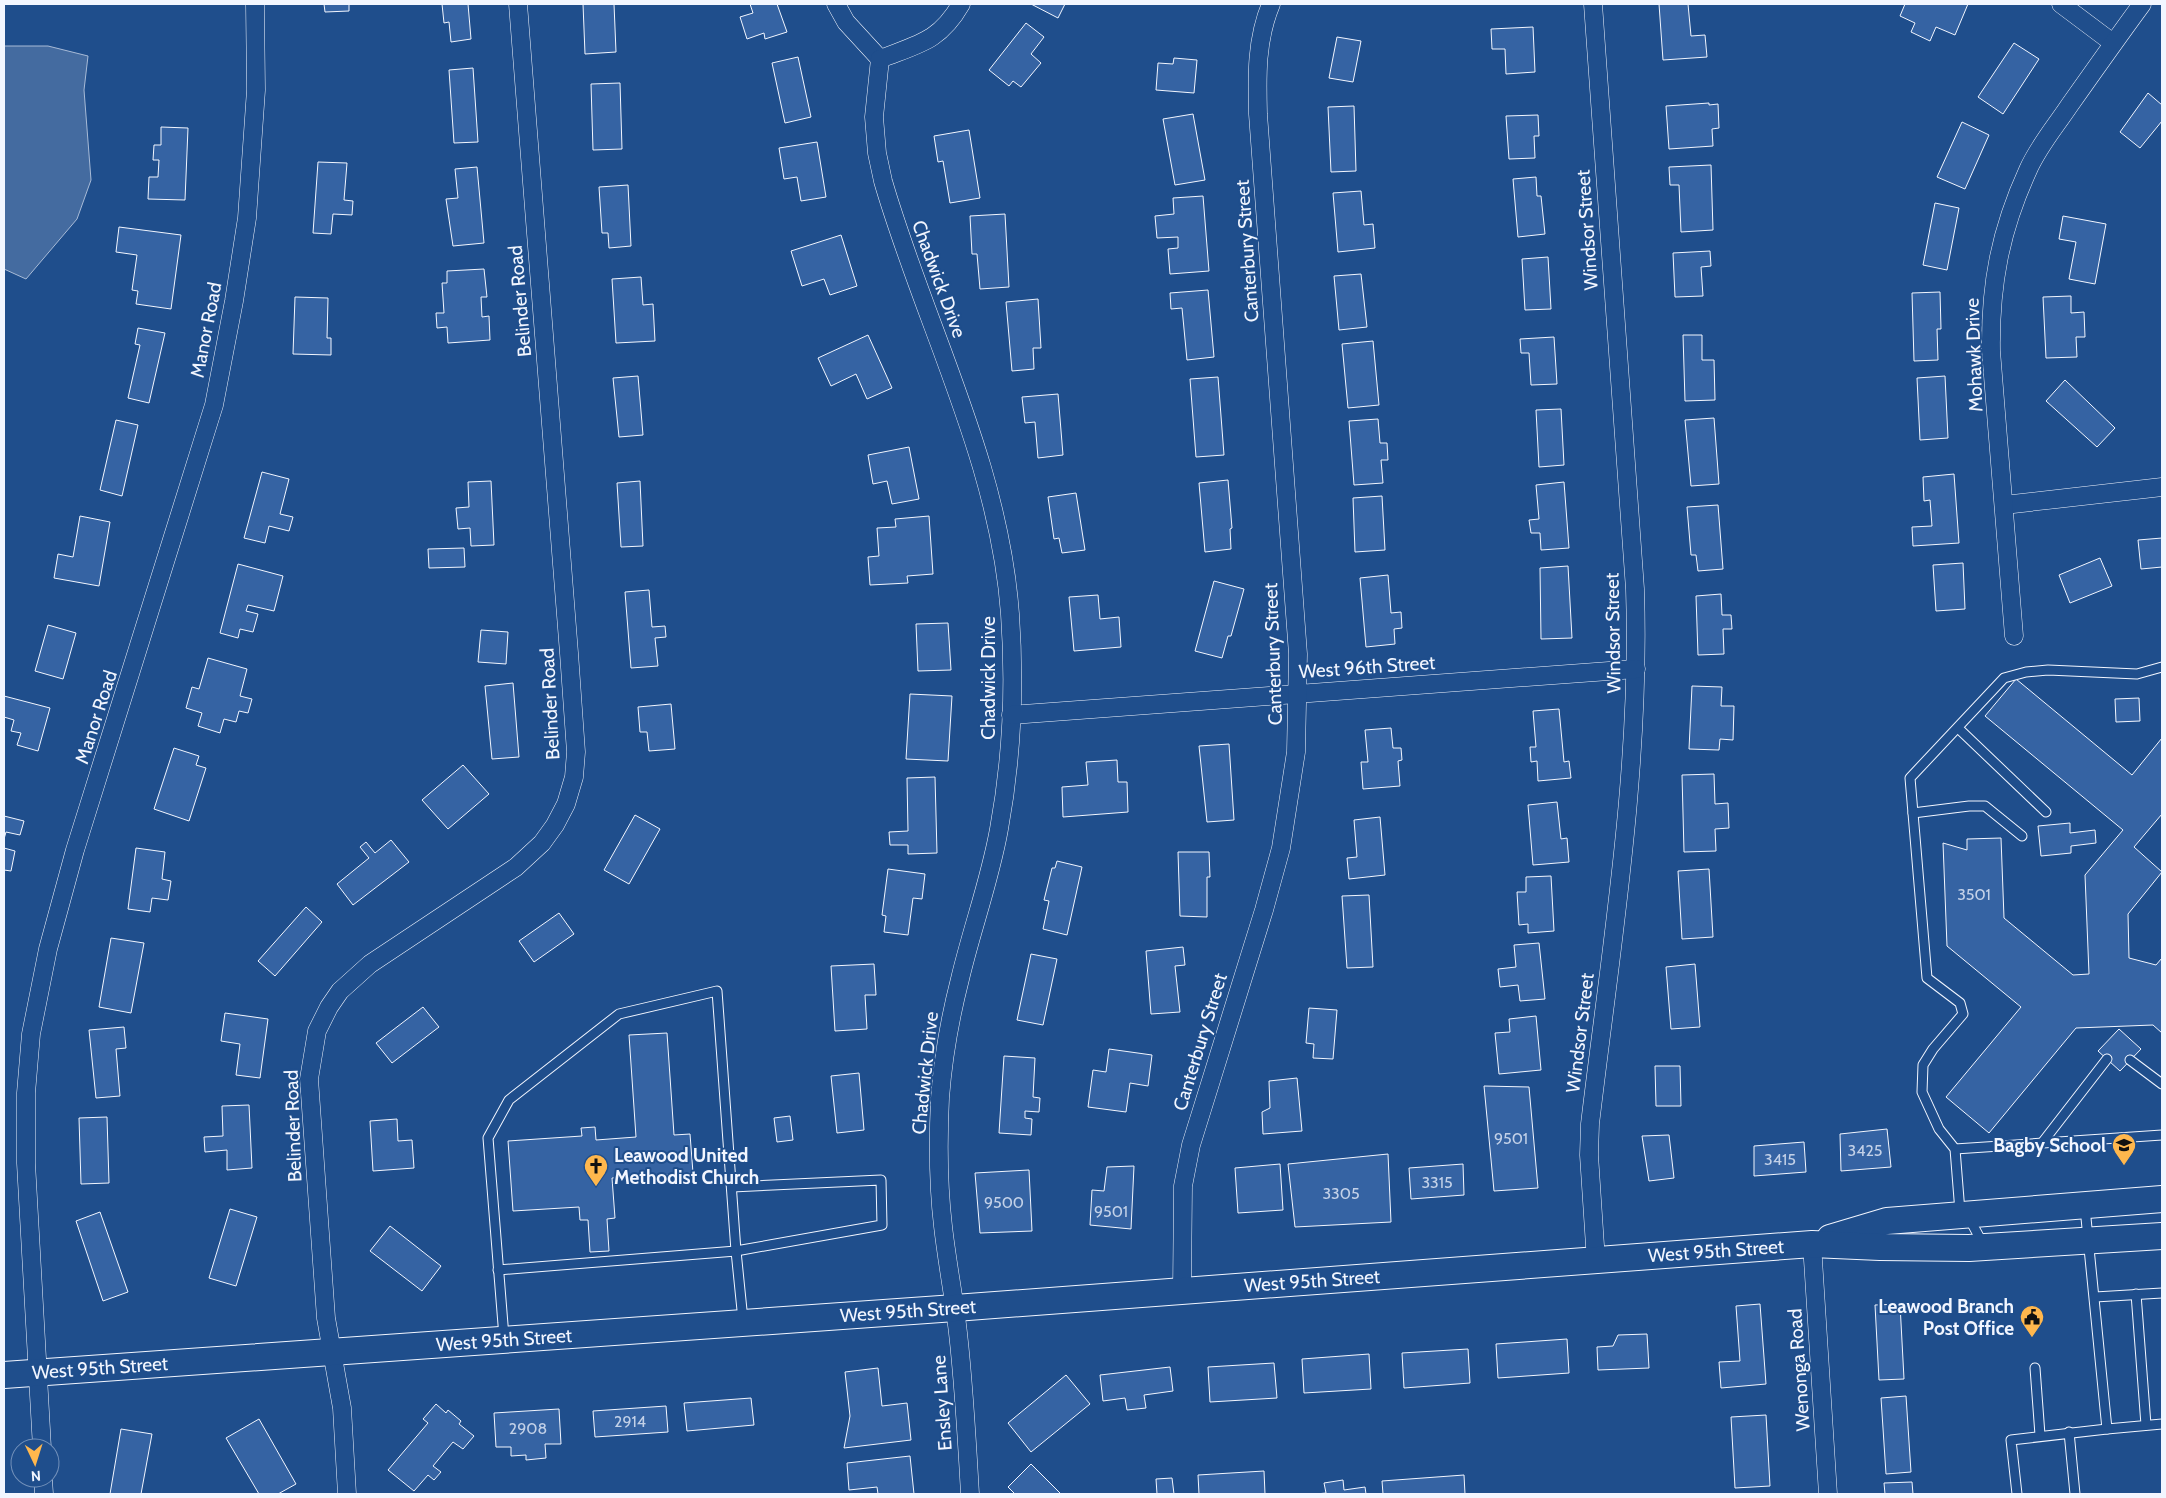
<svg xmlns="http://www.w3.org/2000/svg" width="2166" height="1498" font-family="Cabin,sans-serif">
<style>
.water{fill:#446ba0;stroke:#a8bbd7}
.building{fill:#3563a3;stroke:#f2f6ff}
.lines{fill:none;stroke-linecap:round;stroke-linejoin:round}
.service-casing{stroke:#f2f6ff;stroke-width:11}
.minor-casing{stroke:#f2f6ff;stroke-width:19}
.primary-casing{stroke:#f2f6ff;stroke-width:28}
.service{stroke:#1f4e8c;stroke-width:9}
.minor{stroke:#1f4e8c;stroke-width:18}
.primary{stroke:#1f4e8c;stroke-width:26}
.labels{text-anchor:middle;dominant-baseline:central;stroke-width:4;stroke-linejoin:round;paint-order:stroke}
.number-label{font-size:16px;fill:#c3d1e8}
.street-label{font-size:19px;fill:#f2f6ff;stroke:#1f4e8c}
.poi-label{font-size:19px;font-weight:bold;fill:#f2f6ff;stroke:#1f4e8c;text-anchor:end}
</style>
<rect width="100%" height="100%" fill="#1f4e8c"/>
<polygon class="water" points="4,46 48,46 88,56 84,90 91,180 77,219 26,279 4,269"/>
<g class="building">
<polygon points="324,4 349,4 349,11 325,12"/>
<polygon points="442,4 468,4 471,39 451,42 449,22 444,23"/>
<polygon points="583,4 614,4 616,52 585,54"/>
<polygon points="750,4 777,4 787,32 765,39 764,33 747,39 740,17 753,13"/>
<polygon points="1031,4 1065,4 1058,18"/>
<polygon points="1659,4 1688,4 1691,36 1705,35 1707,57 1663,60"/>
<polygon points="1905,4 1968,4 1955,35 1936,27 1930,41 1911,32 1915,23 1900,16"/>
<polygon points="1026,23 1044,37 1031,54 1041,63 1021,87 1013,81 1009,86 989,70"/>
<polygon points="1533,27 1535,72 1506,74 1505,49 1492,49 1491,29"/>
<polygon points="1337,37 1361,41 1353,82 1329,78"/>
<polygon points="2014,43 2039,59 2003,114 1978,97"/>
<polygon points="798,57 811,117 785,123 772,63"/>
<polygon points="1174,58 1197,60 1194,93 1156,90 1158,63 1173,64"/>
<polygon points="473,68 478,142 454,143 449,70"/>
<polygon points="620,83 622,149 593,150 591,84"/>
<polygon points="2148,93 2162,105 2162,121 2140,148 2120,132"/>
<polygon points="1709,103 1709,105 1718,104 1719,128 1712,129 1713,146 1669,149 1666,106"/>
<polygon points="1354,106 1356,171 1331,172 1328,107"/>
<polygon points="1193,114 1205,180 1175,185 1163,119"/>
<polygon points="1538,115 1539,136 1534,136 1535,158 1509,159 1506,116"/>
<polygon points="1962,122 1989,135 1965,189 1937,177"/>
<polygon points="161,127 188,128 185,200 148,199 149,177 158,177 159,160 153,160 154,145 161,145"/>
<polygon points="969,130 980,198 950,203 943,161 938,162 934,136"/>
<polygon points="817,142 826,197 801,201 797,177 784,179 779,148"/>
<polygon points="318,162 347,163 344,200 353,201 352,215 333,214 331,234 313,233"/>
<polygon points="1711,165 1713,230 1681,232 1679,185 1670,185 1669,167"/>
<polygon points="477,167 484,243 453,246 446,199 458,198 455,169"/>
<polygon points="1536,177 1537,196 1541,196 1545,234 1518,237 1513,179"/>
<polygon points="628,185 631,246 609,248 608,233 602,233 599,187"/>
<polygon points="1361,191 1364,225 1373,224 1375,248 1338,252 1333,193"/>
<polygon points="1203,196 1209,271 1170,274 1168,249 1178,248 1178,237 1157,238 1155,216 1174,214 1173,198"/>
<polygon points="1935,203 1959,208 1947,270 1923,265"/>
<polygon points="1005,214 1009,287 980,289 977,254 972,254 970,216"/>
<polygon points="2063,216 2106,224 2095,284 2069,279 2076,242 2059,239"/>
<polygon points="119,227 181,235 171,309 136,304 138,291 132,290 137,255 116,252"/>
<polygon points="841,235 857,286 830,295 824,279 802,286 791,251"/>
<polygon points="1710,251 1711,266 1701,267 1703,296 1675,297 1673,253"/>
<polygon points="1548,257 1551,309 1525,310 1522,259"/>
<polygon points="484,269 487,297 481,297 482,317 489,316 490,340 448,343 447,327 437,328 436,313 444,313 442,283 447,283 447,271"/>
<polygon points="1361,274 1367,327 1339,330 1334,276"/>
<polygon points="641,277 643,305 653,304 655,341 616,343 612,279"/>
<polygon points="1208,290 1214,357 1187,360 1182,308 1171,309 1170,293"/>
<polygon points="1940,292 1941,329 1937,329 1938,360 1914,361 1912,293"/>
<polygon points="2071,296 2071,313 2084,312 2085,337 2076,337 2077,357 2046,358 2043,297"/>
<polygon points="295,297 328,298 327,338 331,338 331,355 293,354"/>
<polygon points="1038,299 1041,348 1033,348 1034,369 1012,371 1006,302"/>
<polygon points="138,328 165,333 149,403 128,398 140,345 135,344"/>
<polygon points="868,335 892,388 867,399 856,374 831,386 818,358"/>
<polygon points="1683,335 1702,335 1702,360 1714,360 1715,400 1685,401"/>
<polygon points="1554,337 1557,384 1531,385 1529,353 1521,353 1520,339"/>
<polygon points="1373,341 1379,405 1348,408 1342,344"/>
<polygon points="638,376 643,435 619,437 613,378"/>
<polygon points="1945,376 1948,438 1920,440 1917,378"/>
<polygon points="1218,377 1224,455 1196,457 1190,379"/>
<polygon points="2065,380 2115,428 2097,447 2046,401"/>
<polygon points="1058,394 1063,455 1038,458 1035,422 1025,423 1022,397"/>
<polygon points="1561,409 1564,465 1539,467 1536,410"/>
<polygon points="1714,418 1719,484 1691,486 1685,420"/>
<polygon points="1378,419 1380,443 1387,443 1388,460 1381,460 1383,483 1354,485 1349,421"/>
<polygon points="116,420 138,425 122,496 100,490"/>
<polygon points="909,447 919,499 892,504 887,481 873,484 868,455"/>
<polygon points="262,472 289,479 280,514 293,517 289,531 269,526 265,543 244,538"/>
<polygon points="1954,474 1959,543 1913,546 1912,527 1932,526 1930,500 1924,501 1923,477"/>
<polygon points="1228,480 1232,528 1230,529 1231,549 1205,552 1199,483"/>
<polygon points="491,481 494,545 471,546 470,528 458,529 456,508 469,507 468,482"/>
<polygon points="640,481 643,546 621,547 617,483"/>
<polygon points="1564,482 1569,548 1541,550 1540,533 1531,533 1529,520 1539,519 1536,485"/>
<polygon points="1076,493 1085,550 1062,553 1059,538 1054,539 1048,497"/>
<polygon points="1382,496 1385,550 1355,552 1353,498"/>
<polygon points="1718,505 1723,569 1698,571 1696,555 1691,555 1687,507"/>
<polygon points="80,516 110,522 99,586 54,578 58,554 73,557"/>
<polygon points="929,516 933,574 907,576 908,583 870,585 868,557 879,556 877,528 896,527 895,519"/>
<polygon points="2162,538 2162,567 2141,569 2138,540"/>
<polygon points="464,548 465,567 429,568 428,549"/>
<polygon points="2100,558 2112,586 2070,603 2059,575"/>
<polygon points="1963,563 1965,609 1936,611 1933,565"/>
<polygon points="238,564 283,576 274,611 248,605 246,611 258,614 253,632 240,629 238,638 220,633"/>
<polygon points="1568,566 1572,638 1541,639 1540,568"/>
<polygon points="1388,575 1391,613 1401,612 1402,628 1394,629 1395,644 1366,647 1360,578"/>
<polygon points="1214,581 1244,589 1231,636 1228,636 1222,658 1195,651"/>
<polygon points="649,590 652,627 665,626 666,637 655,638 658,666 631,668 625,592"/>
<polygon points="1721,594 1722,615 1731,615 1732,629 1723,629 1724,654 1698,655 1696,596"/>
<polygon points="1098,595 1100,619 1119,617 1121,647 1074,651 1069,597"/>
<polygon points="948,623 951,670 918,671 916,624"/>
<polygon points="48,625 76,633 63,679 35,671"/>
<polygon points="481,630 508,632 506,664 478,662"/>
<polygon points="208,658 247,669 240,696 252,699 248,713 239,711 236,722 224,719 220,733 198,726 202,713 186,708 192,687 199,689"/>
<polygon points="2016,679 2132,775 2162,738 2162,814 2134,847 2162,872 2128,914 2129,958 2156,965 2162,958 2162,1033 2153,1025 2076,1028 1989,1133 1946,1097 2021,1007 1947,946 1943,843 1967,850 1967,839 2001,838 2004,918 2073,975 2089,974 2085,875 2123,830 1985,716"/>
<polygon points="513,683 519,757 492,759 485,686"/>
<polygon points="1692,686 1722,687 1721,706 1734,706 1733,740 1720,739 1719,750 1689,749"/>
<polygon points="910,694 952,696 948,761 906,759"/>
<polygon points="4,696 50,708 38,751 17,745 21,733 11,731 14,720 4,717"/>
<polygon points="2139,698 2140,721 2116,722 2115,699"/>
<polygon points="671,704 675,749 649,751 647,732 640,732 638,707"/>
<polygon points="1559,709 1564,762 1569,761 1571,778 1538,781 1537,761 1531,762 1530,747 1536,747 1533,711"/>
<polygon points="1391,728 1393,748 1401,748 1402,760 1398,761 1400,786 1363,789 1361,762 1368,762 1365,730"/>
<polygon points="1229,744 1234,820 1207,822 1199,746"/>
<polygon points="174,748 199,756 196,765 206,768 189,821 154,809"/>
<polygon points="1117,760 1118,782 1127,782 1128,812 1063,817 1062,787 1088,785 1086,762"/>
<polygon points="463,765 489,794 448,829 422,800"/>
<polygon points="1714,774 1715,804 1728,803 1729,828 1715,829 1716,851 1684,852 1682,775"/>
<polygon points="935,777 937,853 908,854 908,845 890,845 889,832 908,831 907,778"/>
<polygon points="1557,802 1561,839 1567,838 1569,862 1533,865 1528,805"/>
<polygon points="635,815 660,829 629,884 604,870"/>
<polygon points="4,816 24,821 20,835 6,832 4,839"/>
<polygon points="1380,817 1385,875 1349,879 1347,858 1357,857 1354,820"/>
<polygon points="2070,823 2070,833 2095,830 2096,843 2071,846 2071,853 2041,856 2038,826"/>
<polygon points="391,840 409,862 353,905 337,884 369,858 360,847 366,842 375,853"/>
<polygon points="4,848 15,851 11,871 4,870"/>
<polygon points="136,848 165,852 162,879 171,881 168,900 152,898 150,912 128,909"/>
<polygon points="1178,852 1209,852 1210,877 1207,877 1207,917 1180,916"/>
<polygon points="1057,861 1082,867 1067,935 1043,929 1049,901 1044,900 1052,868 1055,868"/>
<polygon points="888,869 925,874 922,899 913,898 908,935 884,932 886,916 882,915"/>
<polygon points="1709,869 1713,937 1682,939 1678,871"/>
<polygon points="1551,876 1554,931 1528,933 1528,924 1519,925 1517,892 1526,892 1526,877"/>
<polygon points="1369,895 1373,967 1347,968 1342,896"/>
<polygon points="306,907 322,922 275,976 258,961"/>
<polygon points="559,913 574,934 534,962 519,941"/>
<polygon points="111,938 144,943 131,1013 99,1007"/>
<polygon points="1539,943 1545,999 1520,1001 1518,985 1500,987 1498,969 1516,967 1514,945"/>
<polygon points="1183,947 1185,965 1175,966 1180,1012 1151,1014 1146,951"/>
<polygon points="1031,954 1057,959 1043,1025 1017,1020"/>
<polygon points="874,964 876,995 865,995 867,1029 835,1031 831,966"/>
<polygon points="1695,964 1700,1027 1671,1029 1666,967"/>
<polygon points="423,1007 439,1027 392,1063 376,1043"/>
<polygon points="1309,1008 1337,1010 1333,1059 1313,1058 1314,1044 1306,1043"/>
<polygon points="225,1013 268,1019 260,1078 236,1075 240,1044 221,1041"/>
<polygon points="1536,1016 1541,1070 1499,1074 1495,1033 1510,1032 1509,1019"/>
<polygon points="124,1027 126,1048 116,1049 120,1096 96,1098 89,1030"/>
<polygon points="2119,1029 2141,1049 2120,1071 2098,1051"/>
<polygon points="667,1033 674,1135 690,1134 693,1173 612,1178 615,1218 607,1219 609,1251 590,1252 588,1220 580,1220 579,1207 513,1211 508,1141 582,1136 581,1128 595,1127 596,1140 636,1137 629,1035"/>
<polygon points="1109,1049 1152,1055 1148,1086 1130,1083 1126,1112 1088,1107 1093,1070 1106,1072"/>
<polygon points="1004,1056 1035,1058 1033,1097 1040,1098 1039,1112 1025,1111 1025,1118 1032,1119 1031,1135 999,1133"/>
<polygon points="1655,1066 1680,1066 1681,1106 1656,1106"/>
<polygon points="859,1073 864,1130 837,1133 831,1076"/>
<polygon points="1297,1078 1302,1131 1263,1134 1262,1112 1270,1108 1269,1081"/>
<polygon points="1484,1086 1529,1087 1538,1188 1494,1191"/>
<polygon points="249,1105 252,1168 227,1170 227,1150 205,1152 204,1137 223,1136 222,1106"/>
<polygon points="790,1116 793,1140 777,1142 774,1118"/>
<polygon points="107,1117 109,1183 81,1184 79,1118"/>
<polygon points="397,1119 398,1141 412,1140 414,1168 373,1171 370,1121"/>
<polygon points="1887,1129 1891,1167 1841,1171 1840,1134"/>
<polygon points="1669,1135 1674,1178 1649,1181 1642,1136"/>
<polygon points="1804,1142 1806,1172 1754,1176 1754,1146"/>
<polygon points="1388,1154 1391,1222 1295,1227 1288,1164"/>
<polygon points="1280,1164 1283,1210 1238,1213 1235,1168"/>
<polygon points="1463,1164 1464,1195 1411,1199 1409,1168"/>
<polygon points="1134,1166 1131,1229 1090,1225 1092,1190 1104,1191 1107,1167"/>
<polygon points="1029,1170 1032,1231 980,1233 975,1173"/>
<polygon points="230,1209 257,1217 236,1286 209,1278"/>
<polygon points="100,1212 128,1292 103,1301 76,1221"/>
<polygon points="390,1226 441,1266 422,1291 370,1251"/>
<polygon points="1760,1304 1766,1384 1721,1388 1719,1362 1740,1361 1736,1306"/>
<polygon points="1900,1304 1904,1379 1879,1380 1875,1305"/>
<polygon points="1647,1334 1649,1368 1598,1370 1597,1347 1613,1346 1618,1335"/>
<polygon points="1567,1339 1569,1373 1498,1378 1496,1344"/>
<polygon points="1468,1349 1470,1383 1404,1388 1402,1353"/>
<polygon points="1369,1354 1371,1389 1304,1393 1302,1359"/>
<polygon points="1274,1363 1277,1398 1210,1402 1208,1367"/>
<polygon points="1170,1367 1173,1391 1144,1395 1146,1408 1127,1410 1125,1398 1103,1401 1100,1375"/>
<polygon points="878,1368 882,1406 907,1403 911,1440 844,1448 850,1416 845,1372"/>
<polygon points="1066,1375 1090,1404 1031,1452 1008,1423"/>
<polygon points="1906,1396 1911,1472 1886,1474 1881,1398"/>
<polygon points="751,1398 754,1425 687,1431 684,1403"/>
<polygon points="436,1404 446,1413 448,1410 461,1421 459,1424 474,1436 463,1449 453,1442 433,1466 441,1472 434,1480 428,1475 414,1491 388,1470 428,1423 423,1419"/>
<polygon points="666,1406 668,1432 595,1437 593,1411"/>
<polygon points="559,1409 561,1444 545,1444 546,1458 526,1460 526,1455 511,1456 511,1447 496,1447 494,1413"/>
<polygon points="1766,1415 1770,1486 1735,1488 1731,1417"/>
<polygon points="259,1419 296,1484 278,1494 259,1494 226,1438"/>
<polygon points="121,1429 152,1434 141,1494 110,1494"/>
<polygon points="910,1456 914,1494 878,1494 877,1487 849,1490 847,1463"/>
<polygon points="1031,1464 1061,1494 1015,1494 1008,1487"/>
<polygon points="1264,1471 1265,1494 1199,1494 1198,1475"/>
<polygon points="1464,1475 1465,1494 1383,1494 1382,1481"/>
<polygon points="1172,1478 1174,1494 1157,1494 1156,1479"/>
<polygon points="1343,1480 1344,1490 1365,1487 1366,1494 1316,1494 1326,1493 1324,1483"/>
<polygon points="1912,1482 1913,1494 1885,1494 1884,1483"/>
</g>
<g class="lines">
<g class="service-casing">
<g id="service">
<polyline points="1958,728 2046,812"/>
<polyline points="1913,813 1969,806 1985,806 2022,836"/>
<polyline points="2130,1060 2162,1084"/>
<polyline points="2042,1143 2107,1059"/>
<polyline points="1955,1149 2162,1135"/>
<polyline points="2085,1208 2107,1429 2162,1424"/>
<polyline points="1960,1212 1955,1149 1939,1129 1922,1092 1923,1065 1933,1049 1963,1014 1960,1003 1927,978 1910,778 2004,678 2026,672 2048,670 2137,674 2162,667"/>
<polyline points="1969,1218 1983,1244"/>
<polyline points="498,1270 736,1251 882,1225 881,1180 732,1187"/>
<polyline points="2136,1294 2146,1425"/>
<polyline points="2095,1297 2162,1293"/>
<polyline points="504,1337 488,1138 509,1100 619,1014 717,991 736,1251 743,1320"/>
<polyline points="2035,1368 2040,1435"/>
<polyline points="2069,1432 2075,1494"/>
<polyline points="2017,1494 2011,1440 2107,1429"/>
</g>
</g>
<g class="minor-casing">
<g id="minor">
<polyline points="836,4 846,22 880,59"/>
<path d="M1593 4 1635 589C1641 768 1611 947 1590 1124L1589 1155 1596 1261"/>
<polyline points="2061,4 2113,43"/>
<path d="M880 59 874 117 877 153 883 181C925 326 999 461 1010 614 1015 685 1012 758 999 829 990 880 972 928 960 979 950 1018 943 1058 940 1098 938 1140 938 1184 943 1226 947 1262 954 1297 958 1333 964 1386 967 1441 970 1494"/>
<path d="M880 59C918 44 939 42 961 4"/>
<polyline points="2004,505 2162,487"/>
<path d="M2014 636 1991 351C1990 285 2000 231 2028 170 2038 147 2055 127 2069 106 2093 72 2117 38 2142 4"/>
<polyline points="1011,715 1636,669"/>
<polyline points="1812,1244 1828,1494"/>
<path d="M1182 1291 1183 1186 1191 1145 1264 910 1281 848 1296 752 1298 654 1258 114C1257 76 1256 40 1271 4"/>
<polyline points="42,1448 26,1163 26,1093 31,1034 48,949 75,850 214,405 234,301 247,218 256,90 255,4"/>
<polyline points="43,1478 44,1494"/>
<polyline points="347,1494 342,1408 326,1318 309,1079 317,1031 329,1007 340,991 370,964 516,867 542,843 555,825 566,804 574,777 576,752 569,653 518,4"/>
</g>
</g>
<g class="primary-casing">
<g id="primary">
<polyline points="1830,1238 1887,1221 2162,1199"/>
<polyline points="4,1375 955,1308 1812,1244 1880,1247 1969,1248 2162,1236"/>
</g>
</g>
<use href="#service" class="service"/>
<use href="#minor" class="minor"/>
<use href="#primary" class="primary"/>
</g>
<defs>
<g id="school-pin" transform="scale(1.25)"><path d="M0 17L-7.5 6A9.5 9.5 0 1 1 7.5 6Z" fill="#ffb74d" stroke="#1f4e8c"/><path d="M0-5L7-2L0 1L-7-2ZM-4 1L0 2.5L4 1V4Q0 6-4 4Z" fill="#111"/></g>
<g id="church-pin" transform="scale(1.25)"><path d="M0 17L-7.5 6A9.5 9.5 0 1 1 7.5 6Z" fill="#ffb74d" stroke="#1f4e8c"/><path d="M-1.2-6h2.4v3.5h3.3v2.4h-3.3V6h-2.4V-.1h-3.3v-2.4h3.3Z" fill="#111"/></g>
<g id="civic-pin" transform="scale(1.25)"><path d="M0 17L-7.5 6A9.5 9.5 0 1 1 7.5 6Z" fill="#ffb74d" stroke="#1f4e8c"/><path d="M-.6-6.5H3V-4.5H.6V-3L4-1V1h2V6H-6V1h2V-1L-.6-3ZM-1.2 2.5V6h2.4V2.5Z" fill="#111"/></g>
</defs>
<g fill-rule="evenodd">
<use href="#school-pin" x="2124" y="1145"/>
<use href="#church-pin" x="596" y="1166"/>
<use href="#civic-pin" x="2032" y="1317"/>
</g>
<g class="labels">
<g class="number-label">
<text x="1974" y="894">3501</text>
<text x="1511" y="1138">9501</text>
<text x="1865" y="1150">3425</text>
<text x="1780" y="1159">3415</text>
<text x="1437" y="1182">3315</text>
<text x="1341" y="1193">3305</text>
<text x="1004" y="1202">9500</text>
<text x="1111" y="1211">9501</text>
<text x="630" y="1421">2914</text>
<text x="528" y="1428">2908</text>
</g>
<g class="street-label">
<text transform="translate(1587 230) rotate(-94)">Windsor Street</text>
<text transform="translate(1247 251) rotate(-94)">Canterbury Street</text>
<text transform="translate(939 279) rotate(70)">Chadwick Drive</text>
<text transform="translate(520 301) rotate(-95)">Belinder Road</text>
<text transform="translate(206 330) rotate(-79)">Manor Road</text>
<text transform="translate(1974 355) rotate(-92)">Mohawk Drive</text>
<text transform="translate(1613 633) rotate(-91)">Windsor Street</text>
<text transform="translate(1273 654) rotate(-92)">Canterbury Street</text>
<text transform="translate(1367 667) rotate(-4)">West 96th Street</text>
<text transform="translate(988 678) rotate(-90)">Chadwick Drive</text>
<text transform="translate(550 704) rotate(-93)">Belinder Road</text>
<text transform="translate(96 717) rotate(-72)">Manor Road</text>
<text transform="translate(1580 1033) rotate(-83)">Windsor Street</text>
<text transform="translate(1200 1042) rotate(-73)">Canterbury Street</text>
<text transform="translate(925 1073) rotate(-84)">Chadwick Drive</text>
<text transform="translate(293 1126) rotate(-92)">Belinder Road</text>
<text transform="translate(1716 1251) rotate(-4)">West 95th Street</text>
<text transform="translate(1312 1281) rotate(-4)">West 95th Street</text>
<text transform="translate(908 1311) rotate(-4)">West 95th Street</text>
<text transform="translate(504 1340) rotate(-4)">West 95th Street</text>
<text transform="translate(100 1368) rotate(-4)">West 95th Street</text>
<text transform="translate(1799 1370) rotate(-94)">Wenonga Road</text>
<text transform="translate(942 1403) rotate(-94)">Ensley Lane</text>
</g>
<g class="poi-label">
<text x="2106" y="1145">Bagby School</text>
<text x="614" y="1155" text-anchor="start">Leawood United<tspan x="614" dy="22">Methodist Church</tspan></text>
<text x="2014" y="1306">Leawood Branch<tspan x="2014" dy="22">Post Office</tspan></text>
</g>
</g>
<rect width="2166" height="1498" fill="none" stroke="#f2f6ff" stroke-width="10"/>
<g transform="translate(35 1463) rotate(176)"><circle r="24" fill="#1f4e8c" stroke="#7391ba"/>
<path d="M0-4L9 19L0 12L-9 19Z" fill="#ffb74d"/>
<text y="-8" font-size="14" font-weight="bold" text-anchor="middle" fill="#f2f6ff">N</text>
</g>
</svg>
